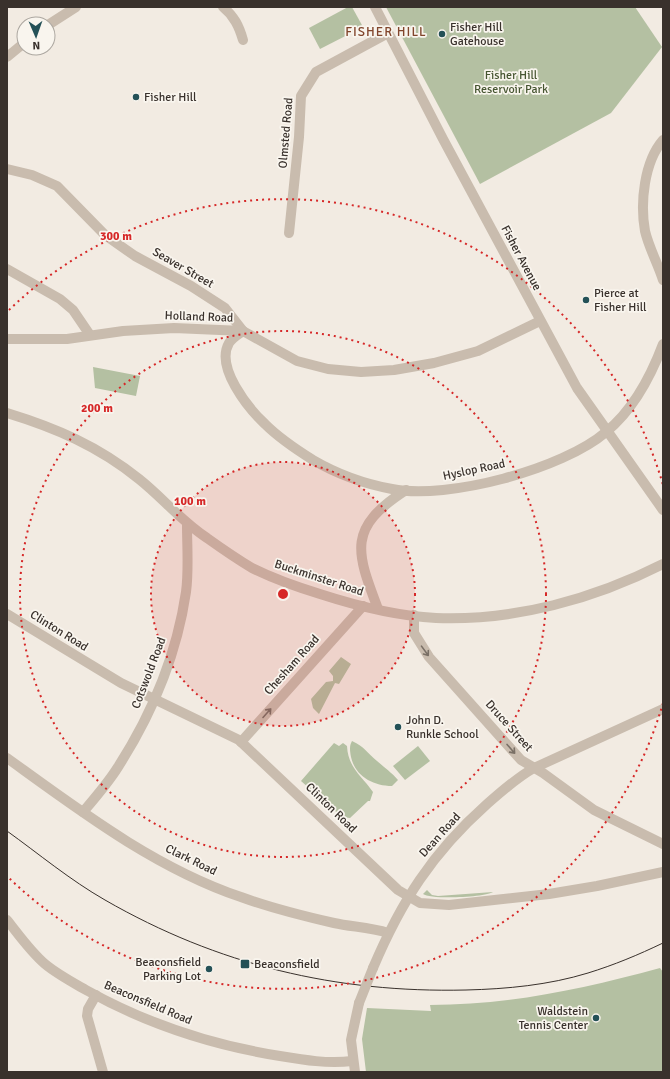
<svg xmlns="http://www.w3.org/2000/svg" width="670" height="1079" font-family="Signika,sans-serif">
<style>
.green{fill:#b4c0a2}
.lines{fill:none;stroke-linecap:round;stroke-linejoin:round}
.minor{stroke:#c9bcae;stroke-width:10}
.tram{stroke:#39312c;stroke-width:1}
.minor-bridge{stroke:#c9bcae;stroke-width:10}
.oneway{stroke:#7a7066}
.ring{fill:none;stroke:#d62828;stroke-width:2;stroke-dasharray:2 4}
.poi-dot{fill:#245157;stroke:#f9f5ee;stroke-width:1.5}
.labels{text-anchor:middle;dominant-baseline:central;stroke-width:3.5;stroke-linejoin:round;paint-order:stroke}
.poi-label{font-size:12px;fill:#39312c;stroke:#f9f5ee;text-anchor:start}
.park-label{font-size:12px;fill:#465531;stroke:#f9f5ee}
.street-label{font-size:12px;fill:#39312c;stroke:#f9f5ee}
.neighbourhood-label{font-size:13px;letter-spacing:1px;fill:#81452b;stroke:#f9f5ee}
.centre{fill:#d62828;stroke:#f9f5ee;stroke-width:2}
.ring-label{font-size:12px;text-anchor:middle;font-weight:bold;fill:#d62828;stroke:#f9f5ee;stroke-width:3.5;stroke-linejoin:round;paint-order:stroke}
</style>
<rect width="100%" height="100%" fill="#f2ebe2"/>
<g class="green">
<polygon points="348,7 352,7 363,27 320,49 309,28"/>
<polygon points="386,7 635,7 662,47 611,113 480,184"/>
<polygon points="93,367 140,376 136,396 95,388"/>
<polygon points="341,657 351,664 339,684 335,683 319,714 313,708 311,699 326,682 333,681 333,676 329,671"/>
<path d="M352 741C365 747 367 753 377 761 385 768 391 772 398 780L392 786C373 786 355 776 351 757 350 751 349 746 352 741Z"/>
<path d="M334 743 339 746 343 743 347 746C348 768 362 776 373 792L370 801H368L350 818 342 817 301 781Z"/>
<polygon points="418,746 430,761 405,780 393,766"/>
<path d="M427 890 432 895 438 896 493 892C487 897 431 900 423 894Z"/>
<path d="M660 968 663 972V1072H366L362 1039 367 1008 431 1011 430 1005C510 1005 582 989 660 968Z"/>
</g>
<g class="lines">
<g class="minor">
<path d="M223 7C234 16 239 26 243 40"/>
<polyline points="375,7 443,139 577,388 663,510"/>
<polyline points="48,25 76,7"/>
<polyline points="7,57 24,43"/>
<path d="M663 140C644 162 640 203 645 231 649 248 658 264 663 280"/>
<polyline points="7,169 32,175 57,186 105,235 135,256 191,286 225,308 243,331"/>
<polyline points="289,233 299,137 301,96 316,72 388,33"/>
<polyline points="7,269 60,299 73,310 90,335"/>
<path d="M243 331C239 334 232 338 229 343 215 367 248 408 265 424 278 437 297 450 313 460 337 474 365 484 392 489 448 500 563 469 606 432 633 410 651 376 663 344"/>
<polyline points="7,339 67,339 123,331 174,328 243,331 297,361 328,369 361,372 394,370 434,363 478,351 540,321"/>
<path d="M7 413C56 428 98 446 139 479 163 498 181 521 207 538 221 548 237 559 252 568 274 579 297 587 320 594 357 606 397 616 436 618 515 621 594 599 663 564"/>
<path d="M378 609C356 551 347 528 406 490"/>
<polyline points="7,614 121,683 239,740 398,890 420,903 449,905 549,894 597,886 663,872"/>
<polyline points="414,615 414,633 429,657 521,760 543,773 594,810 663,844"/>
<polyline points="241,742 363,606"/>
<path d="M7 758C79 810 155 868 241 897 271 908 303 916 334 923 352 927 370 927 388 933"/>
<path d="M83 812C95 798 108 783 118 767 152 714 177 653 186 592 189 570 187 547 187 525"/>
<path d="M7 920C19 935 30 951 45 964 57 974 72 982 86 990 147 1024 211 1045 280 1056 304 1060 328 1064 352 1061"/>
<path d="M373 968C401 902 432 853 486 805 501 792 516 778 534 768L663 709"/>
<polyline points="96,995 88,1009 87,1016 103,1072"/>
<polyline points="355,1072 351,1040 359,1003"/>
</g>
<path class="tram" d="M7 831C39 854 70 880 105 900 218 965 336 993 466 990 507 989 549 985 588 973 614 965 638 955 663 943"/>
<polyline class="minor-bridge" points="359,1003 373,968"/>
</g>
<defs><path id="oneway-shaft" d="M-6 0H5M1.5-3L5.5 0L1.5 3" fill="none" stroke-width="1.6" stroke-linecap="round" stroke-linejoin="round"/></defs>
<g class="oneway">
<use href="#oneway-shaft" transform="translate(425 651) rotate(54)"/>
<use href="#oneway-shaft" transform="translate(267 713) rotate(-48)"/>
<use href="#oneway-shaft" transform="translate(511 749) rotate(49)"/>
</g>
<circle cx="283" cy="594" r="132" fill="#d62828" fill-opacity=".12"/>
<g class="ring">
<circle cx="283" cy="594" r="132"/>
<circle cx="283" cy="594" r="263"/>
<path d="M663 703A395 395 0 0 1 9 878M9 310A395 395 0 0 1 663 485"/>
</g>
<g class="poi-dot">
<circle cx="442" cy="34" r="4"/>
<circle cx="136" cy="97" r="4"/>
<circle cx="586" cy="300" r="4"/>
<circle cx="398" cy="727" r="4"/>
<rect x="240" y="959" width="10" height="10" rx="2"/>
<circle cx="209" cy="969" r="4"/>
<circle cx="596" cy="1018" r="4"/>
</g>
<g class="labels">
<g class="poi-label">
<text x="450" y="27">Fisher Hill<tspan x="450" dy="14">Gatehouse</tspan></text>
<text x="144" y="97">Fisher Hill</text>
<text x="594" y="293">Pierce at<tspan x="594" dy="14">Fisher Hill</tspan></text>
<text x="406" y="720">John D.<tspan x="406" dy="14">Runkle School</tspan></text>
<text x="201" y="962" text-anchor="end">Beaconsfield<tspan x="201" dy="14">Parking Lot</tspan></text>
<text x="254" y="964">Beaconsfield</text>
<text x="588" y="1011" text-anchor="end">Waldstein<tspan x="588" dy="14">Tennis Center</tspan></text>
</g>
<g class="park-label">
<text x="511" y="75">Fisher Hill<tspan x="511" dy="14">Reservoir Park</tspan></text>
</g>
<g class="street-label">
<text transform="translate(286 133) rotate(-85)">Olmsted Road</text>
<text transform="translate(521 258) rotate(62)">Fisher Avenue</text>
<text transform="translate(183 268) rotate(30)">Seaver Street</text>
<text transform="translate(199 317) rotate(2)">Holland Road</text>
<text transform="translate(474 470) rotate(-12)">Hyslop Road</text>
<text transform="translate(319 578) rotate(18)">Buckminster Road</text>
<text transform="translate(59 631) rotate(32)">Clinton Road</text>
<text transform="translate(292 665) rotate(-48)">Chesham Road</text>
<text transform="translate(149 673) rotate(-69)">Cotswold Road</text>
<text transform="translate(509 726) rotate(48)">Druce Street</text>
<text transform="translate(331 808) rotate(44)">Clinton Road</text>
<text transform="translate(440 835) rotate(-48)">Dean Road</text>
<text transform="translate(191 860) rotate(26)">Clark Road</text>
<text transform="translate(148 1003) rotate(23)">Beaconsfield Road</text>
</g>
<g class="neighbourhood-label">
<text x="386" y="32">FISHER HILL</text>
</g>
</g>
<circle cx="283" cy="594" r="6" class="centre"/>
<g class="ring-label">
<text x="116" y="240">300 m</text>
<text x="97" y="412">200 m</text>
<text x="190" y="505">100 m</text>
</g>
<rect width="670" height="1079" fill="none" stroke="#39312c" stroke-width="16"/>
<g transform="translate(36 36) rotate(178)"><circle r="19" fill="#f9f5ee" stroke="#aca7a0"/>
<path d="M0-3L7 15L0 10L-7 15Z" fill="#245157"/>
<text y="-6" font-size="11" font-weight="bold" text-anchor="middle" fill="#39312c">N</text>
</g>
</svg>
